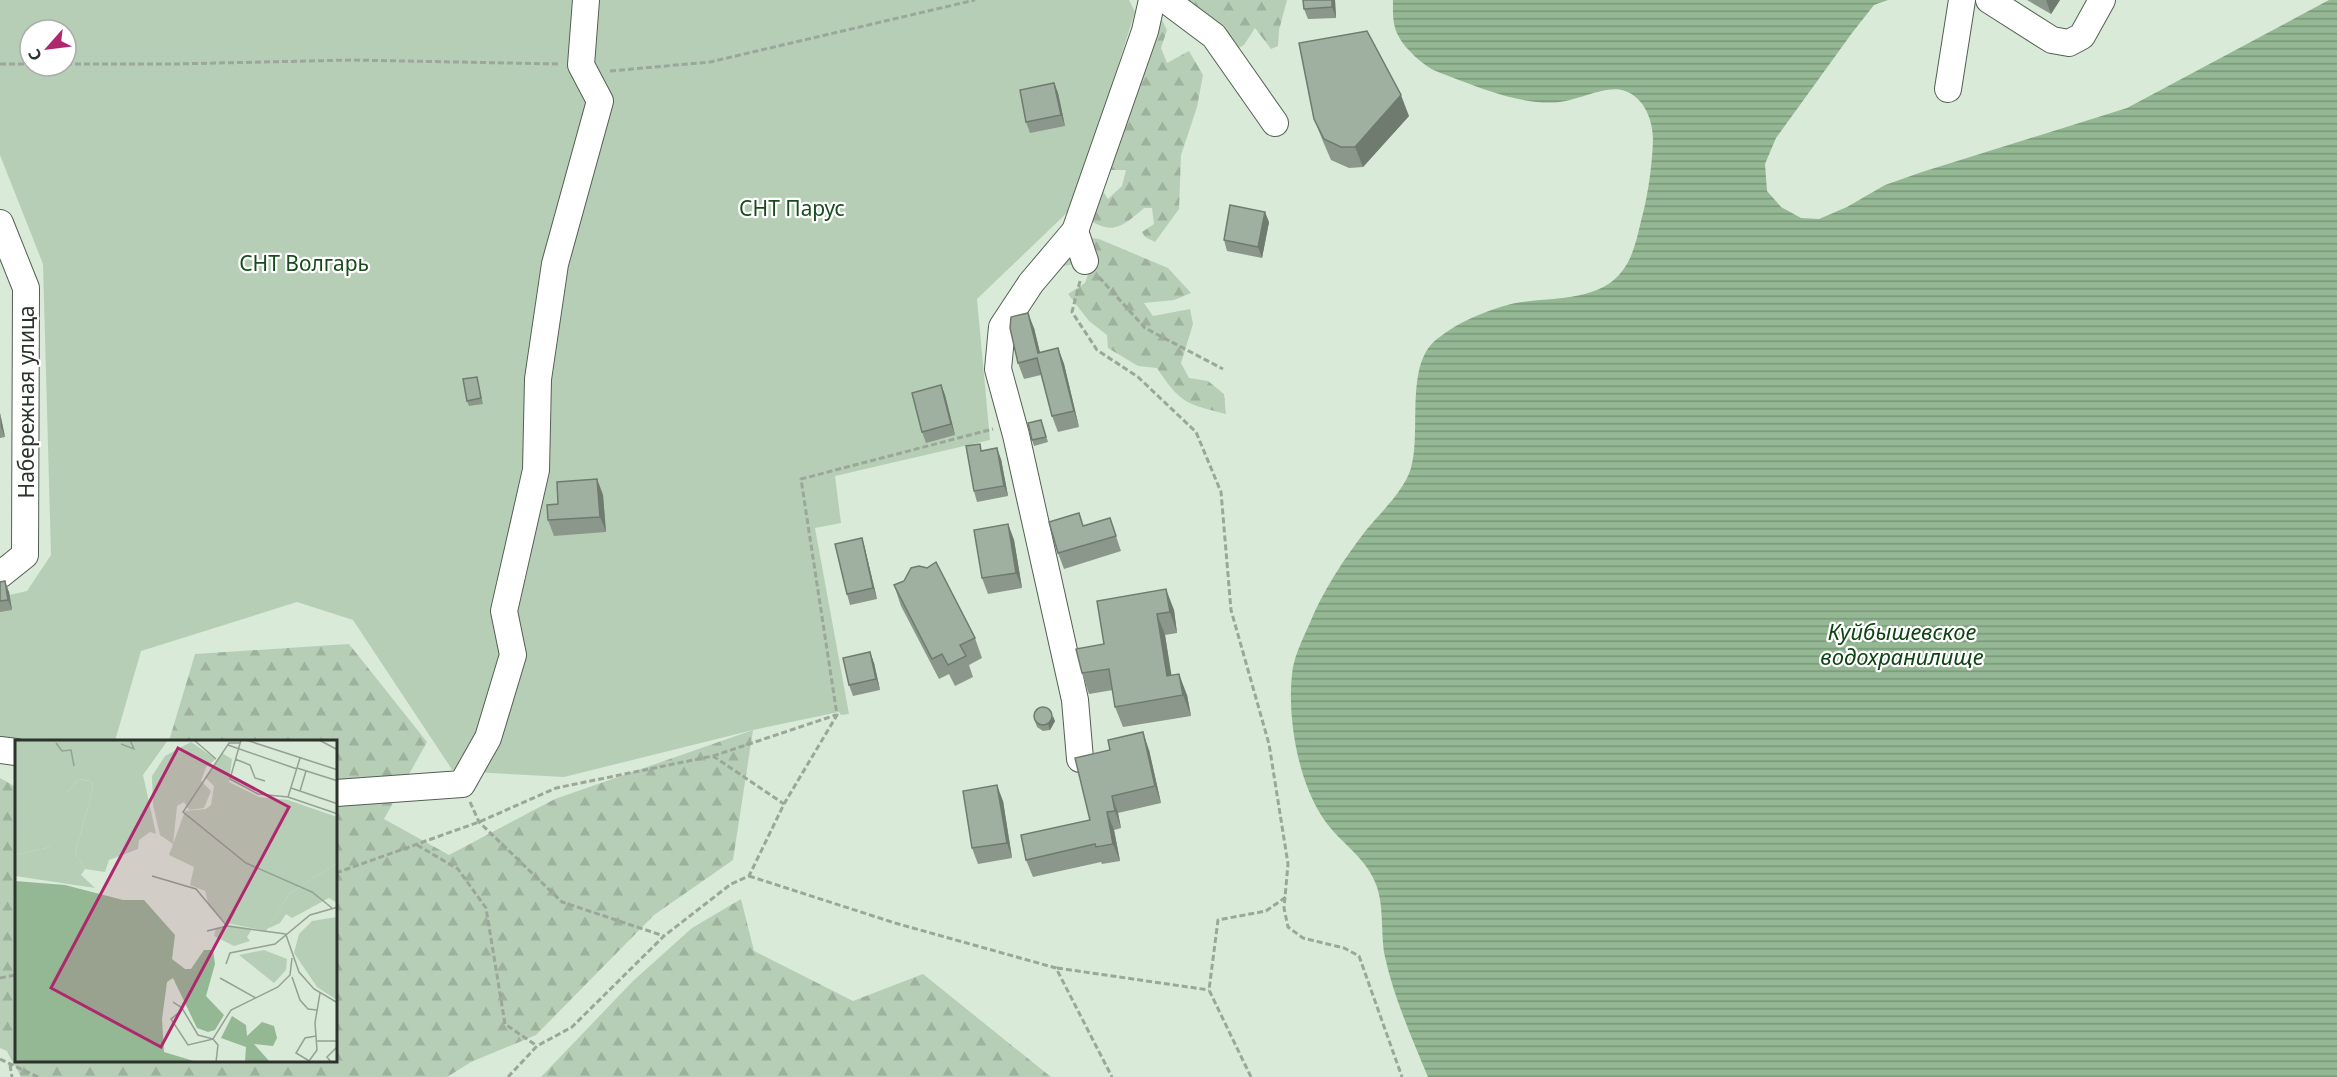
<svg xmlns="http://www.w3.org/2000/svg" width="2337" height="1077" font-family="'Noto Sans',sans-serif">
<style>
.forest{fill:url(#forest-firs)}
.garden{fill:#b7ceb6;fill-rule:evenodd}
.water{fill:url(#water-rules)}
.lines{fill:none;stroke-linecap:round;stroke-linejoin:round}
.minor-casing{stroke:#526052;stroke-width:28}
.path{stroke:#9aa799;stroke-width:3;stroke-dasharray:6 3;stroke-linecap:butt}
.minor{stroke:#fff;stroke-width:26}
.wall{fill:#8a978a}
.shaded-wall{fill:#707b70}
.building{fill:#a0b0a0;stroke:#707b70;stroke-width:1.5}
.labels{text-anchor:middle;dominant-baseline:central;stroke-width:4.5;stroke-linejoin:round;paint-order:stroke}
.park-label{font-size:21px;fill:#184b1c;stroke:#fff}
.street-label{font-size:21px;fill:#2c332c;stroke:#fff}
.water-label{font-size:22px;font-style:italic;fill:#0f4314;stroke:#fff}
.inset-road{fill:none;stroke:#94a193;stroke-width:1.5}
.view{fill:#af286d;fill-opacity:0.15;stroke:#af286d;stroke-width:3}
.inset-edge{fill:none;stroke:#2c332c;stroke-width:3}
</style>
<defs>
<pattern id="forest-firs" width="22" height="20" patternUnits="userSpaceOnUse" patternTransform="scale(1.5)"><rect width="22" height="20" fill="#b7ceb6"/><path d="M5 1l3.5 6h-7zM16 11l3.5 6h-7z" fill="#9eb19d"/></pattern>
<pattern id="water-rules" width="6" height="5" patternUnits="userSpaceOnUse" patternTransform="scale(1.5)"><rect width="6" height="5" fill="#94b894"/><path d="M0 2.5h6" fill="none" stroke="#799679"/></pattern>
</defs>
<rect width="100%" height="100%" fill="#d9ead8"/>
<g class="forest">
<polygon points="1159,0 1287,0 1279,30 1278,46 1271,49 1255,28 1244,45 1216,60 1185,20"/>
<path d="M1162 20 1167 30 1161 48 1167 63 1189 51 1203 75 1197 107 1181 155 1179 209 1155 242 1145 237 1142 232 1154 224 1152 208H1144C1120 229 1112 235 1084 217L1100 187 1108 199 1122 186 1126 170H1104L1139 22Z"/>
<path d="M1063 234 1099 239 1168 268 1191 293 1174 300 1144 303 1153 316 1190 309 1193 324 1181 363 1189 378 1208 381 1224 394 1226 414C1186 404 1180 403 1157 368L1138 366 1108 348 1107 335 1089 321 1068 294 1085 283 1093 260 1055 268Z"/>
<polygon points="349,644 427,742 384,819 449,855 555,799 753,730 733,860 654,915 536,1035 471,1062 447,1077 21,1077 7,1051 0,1048 0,778 16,787 16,1060 336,1060 336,741 169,741 195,654"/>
<polygon points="741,899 754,951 853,1001 923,974 1051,1077 541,1077 633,981 692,928"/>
</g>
<path class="garden" d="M0 0H1129L1135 12 1073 207 977 299 990 440 835 476 841 523 815 528 849 714 841 715 839 712 753 730 564 777 453 771 353 620 297 602 141 651 115 741H0V597L27 591 51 555 43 264 0 155ZM30 30H66V66H30Z"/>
<path class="water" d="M1393 0H1888L1874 5 1852 33 1776 138 1765 164 1767 191 1781 207 1801 218 1819 219 1847 207 1885 185 1922 172 2127 108 2329 0H2337V1077H1428C1412 1038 1394 998 1385 957 1380 933 1385 905 1375 882 1365 858 1344 845 1328 825 1299 788 1287 720 1292 675 1293 659 1302 640 1309 625 1323 590 1344 559 1367 529 1382 511 1404 491 1411 468 1422 433 1404 364 1437 339 1458 322 1485 311 1511 304 1546 296 1599 304 1623 270 1633 257 1637 238 1641 221 1648 195 1652 167 1653 140 1653 121 1645 98 1625 91 1609 84 1578 100 1560 102 1524 106 1483 89 1451 77 1445 74 1436 72 1430 68 1420 62 1404 47 1399 37 1392 25 1393 13 1393 0Z"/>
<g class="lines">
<g class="minor-casing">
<g id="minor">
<polyline points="1166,0 1214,36 1275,123"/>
<polyline points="1989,0 2052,40 2069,43 2082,36 2102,0"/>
<polyline points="1948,89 1962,0"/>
<polyline points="0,223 26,288 25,555 0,575"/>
<polyline points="1075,231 1085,261"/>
<polyline points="0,750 16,752"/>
<polyline points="1080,759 1075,700 1016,435 998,369 1002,327 1031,283 1075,231 1145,31 1152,0"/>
<polyline points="336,793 462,784 488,738 513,655 504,611 536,470 538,379 555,264 600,101 581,65 586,0"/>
</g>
</g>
<g class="path">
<polyline points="0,64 30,64"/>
<polyline points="66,64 175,64 352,60 559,64"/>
<polyline points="610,71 710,62 975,0"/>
<polyline points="1099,277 1145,328 1223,369"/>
<polyline points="1080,281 1072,312 1097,350 1138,377 1196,432 1221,492 1231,610 1269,744 1288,864 1284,908 1288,927 1303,938 1344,948 1359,956 1402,1077"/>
<polyline points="713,756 836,715"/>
<polyline points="470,802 479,822 562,902 664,936"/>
<polyline points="417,845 458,869 486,908 505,1024 537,1046"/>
<polyline points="336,873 479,822 556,788 713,756 784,804"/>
<polyline points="749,876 895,923 1056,968 1112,1077"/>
<polyline points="1057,968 1209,990"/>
<polyline points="0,978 16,975"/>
<polyline points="0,1059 38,1077"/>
<polyline points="10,1065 12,1077"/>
<polyline points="508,1077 537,1046 572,1027 664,936 731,884 749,876 784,804 837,715 801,479 993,429"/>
<polyline points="1251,1077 1209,990 1218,920 1266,911 1286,897"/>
</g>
<use href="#minor" class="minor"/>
</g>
<g class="wall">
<polygon points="1335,0 1336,18 1308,19 1304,9"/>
<polygon points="2027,0 2060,0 2051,14"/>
<polygon points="1054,83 1058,93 1065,126 1030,133 1026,122"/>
<polygon points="1409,116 1363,167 1349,168 1331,160 1322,139 1314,119"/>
<polygon points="1269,222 1262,258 1227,251 1224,240"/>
<polygon points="1034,328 1040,353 1058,348 1064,364 1079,427 1058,432 1052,416 1041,375 1024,379 1018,363"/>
<polygon points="477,377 483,404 469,406 467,401"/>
<polygon points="941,385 945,395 955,435 926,443 922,432"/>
<polygon points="0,413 5,437 0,438"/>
<polygon points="1041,420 1048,442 1034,446 1032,440"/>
<polygon points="1001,459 1008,496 977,502 974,491"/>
<polygon points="597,479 603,495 606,532 554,536 548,520 558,504"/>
<polygon points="1079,513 1083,526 1110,518 1121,551 1064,569 1058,553"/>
<polygon points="1008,524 1014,540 1022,588 988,594 982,578"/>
<polygon points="862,538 865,549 877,599 850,605 847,594"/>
<polygon points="0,582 9,592 12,610 0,612"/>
<polygon points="894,585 975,638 982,658 969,665 973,677 955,686 949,674 939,679 901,606"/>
<polygon points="1097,601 1174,610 1177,633 1165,635 1171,675 1187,695 1191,716 1123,727 1115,707 1113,690 1089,694 1082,673 1104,644"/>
<polygon points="870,652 874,663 880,690 853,696 849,685"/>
<polygon points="1035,721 1055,721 1050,730 1043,731 1037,727"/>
<polygon points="1149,750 1161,803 1118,813 1121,828 1114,830 1120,861 1102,864 1101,862 1033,877 1026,860 1090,820"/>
<polygon points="1003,801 1012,858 978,864 972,848"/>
</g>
<g class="shaded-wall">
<polygon points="1332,0 1335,0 1336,18 1332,7"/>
<polygon points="2046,0 2060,0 2051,14"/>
<polygon points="1054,83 1058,93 1065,126 1061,115"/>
<polygon points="1401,95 1409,116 1363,167 1355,147"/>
<polygon points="1265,212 1269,222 1262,258 1258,247"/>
<polygon points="1028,313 1034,328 1044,369 1038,353"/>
<polygon points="1058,348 1064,364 1079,427 1074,411"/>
<polygon points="941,385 945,395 955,435 951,424"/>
<polygon points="0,413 5,437 1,427"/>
<polygon points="997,448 1001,459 1008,496 1004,486"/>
<polygon points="597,479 603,495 606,532 600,517"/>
<polygon points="1008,524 1014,540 1022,588 1016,573"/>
<polygon points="862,538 865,549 877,599 873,588"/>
<polygon points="5,581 9,592 12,610 8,600"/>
<polygon points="1166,589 1174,610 1177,633 1170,612"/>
<polygon points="1157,614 1165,635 1175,697 1167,676"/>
<polygon points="870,652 874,663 880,690 876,679"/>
<polygon points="1179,674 1187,695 1191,716 1183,695"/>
<polygon points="1053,716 1055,721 1050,730 1048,724"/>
<polygon points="1143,732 1149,750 1161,803 1155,786"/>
<polygon points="997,785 1003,801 1012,858 1007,843"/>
<polygon points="1112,796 1118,813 1121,828 1115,811"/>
<polygon points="1107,812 1114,830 1120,861 1113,844"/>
</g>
<g class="building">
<polygon points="1303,0 1332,0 1332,7 1304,9"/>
<polygon points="1367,31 1401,95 1355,147 1341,147 1324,139 1314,119 1299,43"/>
<polygon points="1054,83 1061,115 1026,122 1020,90"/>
<polygon points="1230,205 1265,212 1258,247 1224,240"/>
<polygon points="1028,313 1038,353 1058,348 1074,411 1052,416 1037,358 1018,363 1010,328 1011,317"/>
<polygon points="477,377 481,398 467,401 463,379"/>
<polygon points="941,385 951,424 922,432 912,393"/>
<polygon points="1041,420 1046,437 1032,440 1028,423"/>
<polygon points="980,444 981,451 997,448 1004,486 974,491 966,446"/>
<polygon points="597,479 600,517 548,520 547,505 558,504 557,482"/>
<polygon points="1079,513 1083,526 1110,518 1116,536 1058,553 1049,522"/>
<polygon points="1008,524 1016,573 982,578 974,530"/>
<polygon points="862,538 873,588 847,594 835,544"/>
<polygon points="936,562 975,638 960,645 966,656 948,665 942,654 932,659 894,585 904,581 911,568 919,566 927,568"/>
<polygon points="5,581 8,600 0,601 0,582"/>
<polygon points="1166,589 1170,612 1157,614 1167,676 1179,674 1183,695 1115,707 1109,669 1082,673 1076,649 1104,644 1097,601"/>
<polygon points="870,652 876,679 849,685 843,658"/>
<circle cx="1043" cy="716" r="9"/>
<polygon points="1143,732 1155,786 1112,796 1115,811 1107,812 1113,844 1096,847 1095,844 1026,860 1021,835 1090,820 1075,758 1110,750 1108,740"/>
<polygon points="997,785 1007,843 972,848 963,791"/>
</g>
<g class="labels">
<g class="park-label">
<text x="792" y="208">СНТ Парус</text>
<text x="304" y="263">СНТ Волгарь</text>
</g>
<g class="street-label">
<text transform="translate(26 402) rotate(-90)">Набережная улица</text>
</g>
<g class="water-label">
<text x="1902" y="631">Куйбышевское<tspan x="1902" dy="25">водохранилище</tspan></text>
</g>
</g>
<g transform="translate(15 740)">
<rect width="322" height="322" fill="#d9ead8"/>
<path d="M63 39 76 41 78 49 60 113 70 129 66 135 80 148 0 136V115L35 107 53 52Z" fill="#b7ceb6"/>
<path d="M0 0H153L128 35 141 94 135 92 124 100 123 109 94 120 90 132 70 129 60 113 78 49 76 41 63 39 53 52 54 64 47 72 48 85 35 107 0 115ZM176 2 201 19 191 27 186 41 196 51 189 68 174 70 169 62 162 66 158 104 145 95 138 65 137 36 150 16ZM322 123V163L314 158 277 178 271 174 265 183 252 189 274 154ZM322 177V260L302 247 279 213 284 194 297 181ZM215 185 237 189 232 197 235 201 219 206 199 196 201 188ZM249 210 272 219 271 230 259 243 224 215Z" fill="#b7ceb6"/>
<path d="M207 13 217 19 214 42 244 57 273 60 322 77V123L274 154 251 191 211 183 194 166 190 151 175 145 179 127 154 115 170 71 191 69 196 65 199 46 190 37Z" fill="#b7ceb6"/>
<path d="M0 141 50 145 108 160H129L160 195 157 219 170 229H176L189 210H198L200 224 191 256 209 275 200 290 193 292 182 288 158 238 152 242 147 279 149 312 182 322H0ZM217 276 231 285 232 296 247 282 259 286 262 298 258 306 239 304 255 322H230L231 307 206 298Z" fill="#94b894"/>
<path class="inset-road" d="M179 0 201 19M226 0 215 39 243 54 273 57 323 74M231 0 323 30M304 0 323 10M41 3 47 11 56 10 59 26M225 3H214L168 72 231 123 297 152 317 168M106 4 119 9 115 0M213 5 282 29M220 19 235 25 240 38 250 41M282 28 323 41M276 48 323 64M285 51 291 31M273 57 285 18M137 136 181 149 212 186 271 194M192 191 212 186 220 170M271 195 284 232 299 249 323 263M211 224 215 213 260 204 295 175 323 167M277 237 285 260 293 269 302 270M205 238 241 258M158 262 167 268 183 295 198 299 216 270 263 247 275 235 277 218M167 270 156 279 173 305 198 299 203 305 201 322M301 301H323M294 321 302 310 300 283 305 253M296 322 281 313 290 298 301 296M316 322 312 317 323 306"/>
<path class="view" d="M163 8 274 67 146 307 36 248Z"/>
<rect width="322" height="322" class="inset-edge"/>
</g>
<g transform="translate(48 48) rotate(242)"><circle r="28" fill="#ffffff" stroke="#abadab" stroke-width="1.5"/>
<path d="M0-4.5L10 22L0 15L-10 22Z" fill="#af286d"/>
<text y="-9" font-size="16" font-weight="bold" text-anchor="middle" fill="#2c332c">С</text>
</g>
</svg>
